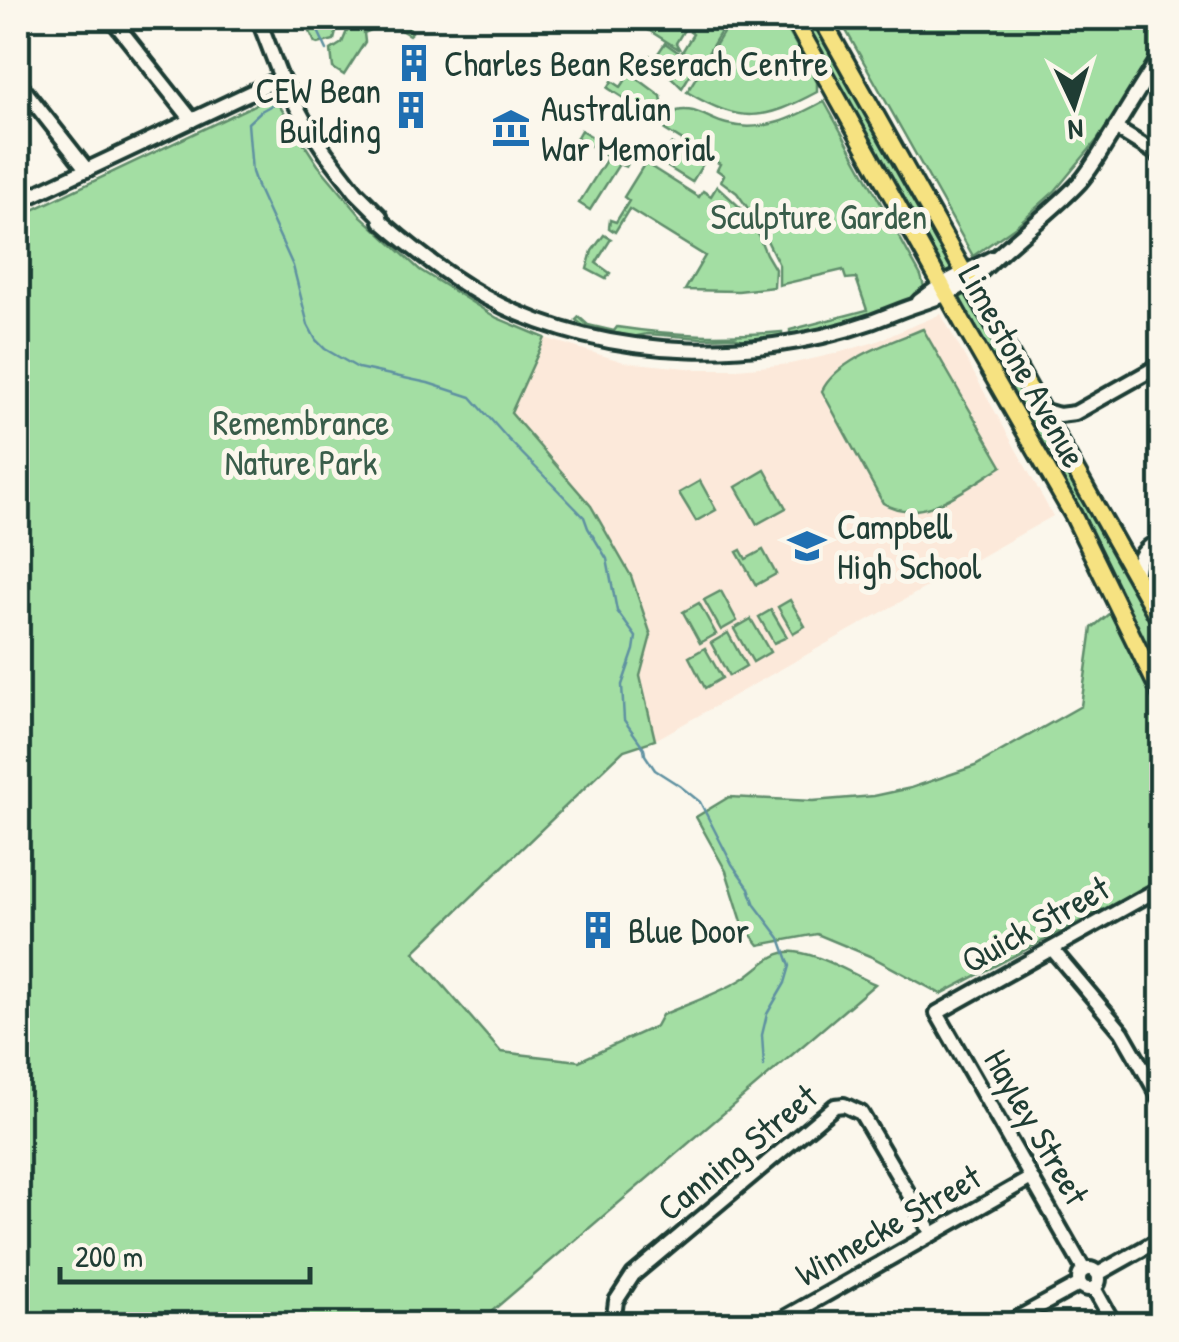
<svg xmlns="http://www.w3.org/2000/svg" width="1179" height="1342" font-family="'Patrick Hand',sans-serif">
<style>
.built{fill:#fce9da}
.green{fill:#a3dea3;stroke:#618e6c;stroke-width:2.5}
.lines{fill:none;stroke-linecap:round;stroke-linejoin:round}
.stream{stroke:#5e91a1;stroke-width:2.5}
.minor-casing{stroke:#1f3d34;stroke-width:20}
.major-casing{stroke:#1f3d34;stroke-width:22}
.minor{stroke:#fbf7ec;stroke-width:12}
.major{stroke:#f6e281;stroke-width:15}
.labels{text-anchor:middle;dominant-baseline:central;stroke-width:10;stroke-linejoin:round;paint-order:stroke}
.poi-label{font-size:35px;fill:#1f3d34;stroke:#fbf7ec;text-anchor:start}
.park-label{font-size:35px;fill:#395d4a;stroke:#fbf7ec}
.street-label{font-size:35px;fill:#1f3d34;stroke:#fbf7ec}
</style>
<rect width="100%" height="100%" fill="#fbf7ec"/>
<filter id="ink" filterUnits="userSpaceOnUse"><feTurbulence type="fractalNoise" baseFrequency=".01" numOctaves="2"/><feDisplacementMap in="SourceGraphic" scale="20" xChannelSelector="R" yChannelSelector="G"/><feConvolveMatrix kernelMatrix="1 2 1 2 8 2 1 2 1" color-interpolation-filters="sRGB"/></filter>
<g filter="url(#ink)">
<polygon class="built" points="941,314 1053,516 655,740 640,676 651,635 591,506 511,413 545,338 624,362 698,369 737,369 790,364 834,354 875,342"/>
<g class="green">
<polygon points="304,18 348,18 338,24 334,40 318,44 315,43"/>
<polygon points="359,18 403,18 412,32 409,35 380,18 376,18 373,29 364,33 365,42 344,75 333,68 331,50 342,43 347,31"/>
<polygon points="654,18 660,18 670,24 674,18 691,18 676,43 680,50 647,29"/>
<polygon points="699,18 729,18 695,75 693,74 695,69 694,61 682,52 693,34 690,32"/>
<path d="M732 18H781L817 82V92C763 121 741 124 687 92Z"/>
<polygon points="799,18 815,18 1161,631 1161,685"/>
<polygon points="839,18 1161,18 1161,37 1125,99 1098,139 1055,191 1016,226 973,256"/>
<polygon points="665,43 692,62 693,70 682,88 649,55 655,58"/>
<polygon points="630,73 661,96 663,107 656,119 608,88 612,81 621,87"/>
<path d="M273 96 318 165 360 215 420 270 497 318 545 338 511 413 591 506 631 576 651 635 640 676 655 740 624 750 414 952 501 1052 579 1061 656 1026 662 1015C688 1004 717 994 741 980 758 970 772 950 795 952 822 955 850 973 875 984L477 1324H18V217Z"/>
<path d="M824 101 921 276 925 291C884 314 840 326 794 336L790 334V330L867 310 856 278 846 279 843 270 779 285V265L759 224 737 193 721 181 724 175 717 170 720 164 665 130 677 111C695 106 709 120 727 124 764 133 793 118 824 101Z"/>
<polygon points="581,130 630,160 626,167 619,164 590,210 579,203 608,157 577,137"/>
<polygon points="671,144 703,164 692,182 660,162"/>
<polygon points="645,163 699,197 703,191 711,196 717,186 744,211 755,227 766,254 775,269 774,287 738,291 685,290 705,256 629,209 615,232 609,228 610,220 616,222 629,201 624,197"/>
<polygon points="604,235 611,239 596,263 610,273 606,279 587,269 592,251"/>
<path d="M579 317 588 325 614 331 617 327C677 336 721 337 782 332V335L780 338 750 342 734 337 702 338 647 334 633 337 582 325 576 320Z"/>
<path d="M923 329 1002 466C969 486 922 527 883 503L822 391C837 359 892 342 923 329Z"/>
<polygon points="765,470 786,508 757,524 736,487"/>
<polygon points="700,481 716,510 696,521 679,493"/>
<polygon points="741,550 746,559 763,550 776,574 756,585 737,552"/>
<polygon points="721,591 737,621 721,630 704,600"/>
<polygon points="790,600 805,626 793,633 778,607"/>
<polygon points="699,603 716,634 700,643 683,612"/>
<polygon points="771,610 787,637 774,643 759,617"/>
<polygon points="1110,613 1161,713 1161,879 941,994 872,957 817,934 759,945 743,925 726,871 696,817 729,797 813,801 874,796 911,788 975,766 1081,706 1092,628"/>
<polygon points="751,619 770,652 753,662 734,629"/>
<polygon points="728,633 746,666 729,676 711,643"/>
<polygon points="705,648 722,678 705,688 689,657"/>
</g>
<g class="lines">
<g class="stream">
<polyline points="312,18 327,50"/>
<polyline points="272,105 261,111 248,123 252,172 258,189 293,266 308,325 316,340 325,349 358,368 428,383 471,397 508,439 584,517 588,528 607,559 617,611 636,637 634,650 622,685 624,720 644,748 645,755 655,770 680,786 700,802 732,864 749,888 755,905 780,938 790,966 785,983 767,1014 762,1035 764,1066"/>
</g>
<g class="minor-casing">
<g id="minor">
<polyline points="111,18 192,120"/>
<path d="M258 18 281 78 304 120 326 153 356 192 380 216 381 221C413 249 447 276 485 297 607 364 771 365 897 312 921 302 945 298 967 283 980 274 989 263 1001 253 1027 229 1056 208 1080 182 1093 167 1103 148 1114 131 1129 105 1146 79 1162 53"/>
<polyline points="18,82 87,170"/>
<polyline points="1115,128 1162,157"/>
<polyline points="18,202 281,78"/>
<polyline points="919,301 942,284 992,258"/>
<polyline points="1042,410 1059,415 1075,413 1162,364"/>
<path d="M1137 578C1136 557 1144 548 1162 539"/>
<polyline points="1052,949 1122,1032 1162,1102"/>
<circle cx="1089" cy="1279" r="10"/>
<polyline points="1084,1270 937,1013 1162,887"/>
<polyline points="1098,1274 1162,1238"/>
<polyline points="1094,1288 1114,1324"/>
<polyline points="546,1324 549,1324"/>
<polyline points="613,1324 616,1301 633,1275 835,1106 844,1105 861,1113 932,1234"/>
<polyline points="774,1324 1031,1178"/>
<polyline points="1007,1324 1080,1284"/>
</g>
</g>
<g class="major-casing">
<g id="major">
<polyline points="793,18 965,327 1073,515 1162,697"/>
<polyline points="821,18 1162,624"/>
</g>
</g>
<use href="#minor" class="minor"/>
<use href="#major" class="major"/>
</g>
</g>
<defs>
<g id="building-bare" transform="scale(3)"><path d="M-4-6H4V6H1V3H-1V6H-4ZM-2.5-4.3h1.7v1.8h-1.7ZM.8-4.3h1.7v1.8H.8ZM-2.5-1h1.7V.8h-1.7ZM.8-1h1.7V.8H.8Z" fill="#1f6fb2" stroke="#fbf7ec" stroke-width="2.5" paint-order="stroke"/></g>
<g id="museum-bare" transform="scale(3)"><path d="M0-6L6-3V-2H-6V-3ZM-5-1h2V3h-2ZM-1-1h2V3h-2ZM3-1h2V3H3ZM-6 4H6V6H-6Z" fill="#1f6fb2" stroke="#fbf7ec" stroke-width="2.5" paint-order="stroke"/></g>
<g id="school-bare" transform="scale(3)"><path d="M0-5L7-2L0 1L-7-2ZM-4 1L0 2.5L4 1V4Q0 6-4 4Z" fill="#1f6fb2" stroke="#fbf7ec" stroke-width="2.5" paint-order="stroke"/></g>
</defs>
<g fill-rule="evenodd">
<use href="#building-bare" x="414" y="63"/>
<use href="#building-bare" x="411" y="110"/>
<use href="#museum-bare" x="511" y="128"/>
<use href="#school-bare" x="807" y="546"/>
<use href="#building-bare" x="598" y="930"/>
</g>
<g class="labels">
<g class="poi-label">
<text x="444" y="63">Charles Bean Reserach Centre</text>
<text x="381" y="90" text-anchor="end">CEW Bean<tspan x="381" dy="40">Building</tspan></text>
<text x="541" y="108">Australian<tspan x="541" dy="40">War Memorial</tspan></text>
<text x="837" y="526">Campbell<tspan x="837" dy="40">High School</tspan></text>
<text x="628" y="930">Blue Door</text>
</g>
<g class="park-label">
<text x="819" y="216">Sculpture Garden</text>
<text x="301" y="422">Remembrance<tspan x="301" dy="40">Nature Park</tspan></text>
</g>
<g class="street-label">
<text transform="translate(1023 366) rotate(61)">Limestone Avenue</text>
<text transform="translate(1035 924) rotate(-29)">Quick Street</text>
<text transform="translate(1037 1127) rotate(60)">Hayley Street</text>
<text transform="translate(737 1152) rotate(-39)">Canning Street</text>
<text transform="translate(888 1225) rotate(-30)">Winnecke Street</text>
</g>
</g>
<rect width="1179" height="1342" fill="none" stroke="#fbf7ec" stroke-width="60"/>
<rect x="30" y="30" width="1119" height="1282" fill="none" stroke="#1f3d34" stroke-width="4" filter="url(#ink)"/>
<g transform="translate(1074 105) rotate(176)" stroke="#fbf7ec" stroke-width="8" paint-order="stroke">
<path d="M0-8L18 38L0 25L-18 38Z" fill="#1f3d34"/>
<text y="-15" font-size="28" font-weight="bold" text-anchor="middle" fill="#1f3d34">N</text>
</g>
<path d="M60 1267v15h250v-15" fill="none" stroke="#1f3d34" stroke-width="5"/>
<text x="75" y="1267" font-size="30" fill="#1f3d34" stroke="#fbf7ec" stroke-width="8" paint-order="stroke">200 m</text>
</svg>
